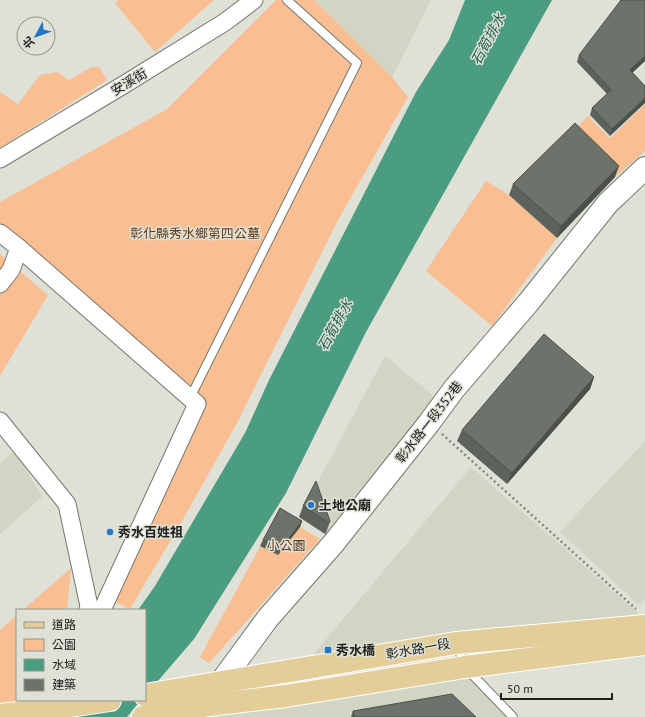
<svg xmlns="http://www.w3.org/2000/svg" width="645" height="717" font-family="'PT Sans','Noto Sans TC',sans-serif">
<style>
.built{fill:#d3d5c4}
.green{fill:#f9bf92}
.water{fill:#4a9d80}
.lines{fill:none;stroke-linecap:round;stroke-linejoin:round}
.lane-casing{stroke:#75776e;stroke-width:10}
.street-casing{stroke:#75776e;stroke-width:19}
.secondary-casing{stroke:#75776e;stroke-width:24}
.primary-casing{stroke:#fff;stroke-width:24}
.path{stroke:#84857e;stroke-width:2.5;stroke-dasharray:2 3;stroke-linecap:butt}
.lane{stroke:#fff;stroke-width:8}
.street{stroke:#fff;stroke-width:17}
.secondary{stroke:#fff;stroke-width:22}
.primary{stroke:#e3cd98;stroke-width:22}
.wall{fill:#5d635c}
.shaded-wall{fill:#4c504b}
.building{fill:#6c736b;stroke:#4c504b}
.poi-dot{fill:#2178c6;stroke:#dfe0d6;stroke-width:1.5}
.labels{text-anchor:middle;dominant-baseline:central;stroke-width:3;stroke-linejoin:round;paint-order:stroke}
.street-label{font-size:13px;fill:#20211d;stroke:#dfe0d6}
.park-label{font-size:13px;fill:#613a17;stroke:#dfe0d6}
.poi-label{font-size:13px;font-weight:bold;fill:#20211d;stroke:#dfe0d6;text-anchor:start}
.water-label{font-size:14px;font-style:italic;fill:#1f5f4b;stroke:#dfe0d6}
</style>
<rect width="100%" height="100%" fill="#dfe0d6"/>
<g class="built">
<polygon points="314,0 431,0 392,78"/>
<polygon points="385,356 435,397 327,535 312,493"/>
<polygon points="645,441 645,599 639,605 560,532"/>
<polygon points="15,450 42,497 0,534 0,463"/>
<polygon points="471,467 639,614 307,662"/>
<polygon points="469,672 513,717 208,717"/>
</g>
<g class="green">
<polygon points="118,0 214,0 155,52 115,3"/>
<polygon points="276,0 314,0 397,82 394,80 408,97 338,220 237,423 182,521 130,609 115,602 205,403 73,289 0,225 0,202 167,109"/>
<polygon points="92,67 99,67 107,80 0,148 0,92 18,104 40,75 57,72 69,80"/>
<polygon points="645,104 645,151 615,177 571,134 588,116 610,138"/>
<polygon points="486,181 509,195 557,238 492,326 426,271"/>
<polygon points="0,254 48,295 0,376"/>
<polygon points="278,514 320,539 209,663 200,657"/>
<polygon points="71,568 67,610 23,610"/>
<polygon points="17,615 17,700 52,700 0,712 0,630"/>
</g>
<g class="water">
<polygon points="465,0 552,0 366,332 286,493 194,639 145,696 145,610 138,610 155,586 245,433 269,380 416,92 449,40"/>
<polygon points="63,700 141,700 127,717 39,717"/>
</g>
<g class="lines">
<g class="lane-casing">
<g id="lane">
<polyline points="190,398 357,63 287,0"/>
<polyline points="457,645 465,667 513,717"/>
</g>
</g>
<g class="street-casing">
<g id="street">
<polyline points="0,159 125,84 225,22 254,0"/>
<polyline points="0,233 19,248 197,404 102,610"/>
<polyline points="0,284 11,270 19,248"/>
<polyline points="0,421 67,504 89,606 88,610"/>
</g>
</g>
<g class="secondary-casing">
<polyline id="secondary" points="214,695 221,682 268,618 333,544 429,423 454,389 528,303 608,203 645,168"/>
</g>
<g class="primary-casing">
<g id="primary">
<polyline points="145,695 456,643 645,626"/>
<polyline points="0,715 56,708 110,700"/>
<polyline points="143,717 209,705 286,696 465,667 645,644"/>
</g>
</g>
<polyline class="path" points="442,434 636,609"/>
<use href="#lane" class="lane"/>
<use href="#street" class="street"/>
<use href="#secondary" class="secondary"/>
<use href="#primary" class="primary"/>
</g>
<g class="wall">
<polygon points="645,0 645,61 632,72 645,86 610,136 590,115 592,108 607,94 577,62 579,55"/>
<polygon points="615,177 557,238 509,195 513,184"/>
<polygon points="594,377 590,389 507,484 457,441 462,430"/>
<polygon points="303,506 330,521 325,534 299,517"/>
<polygon points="302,521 300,527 278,555 260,546 263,540"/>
<polygon points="353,711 476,717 351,717"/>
</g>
<g class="shaded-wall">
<polygon points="645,56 645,61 628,77 630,70"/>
<polygon points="645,98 645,103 610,136 612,129"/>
<polygon points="619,166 615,177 557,238 561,226"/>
<polygon points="594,377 590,389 507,484 512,473"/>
<polygon points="302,521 300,527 278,555 281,549"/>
<polygon points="330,521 326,533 325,534 329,523"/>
</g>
<g class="building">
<polygon points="621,0 645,0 645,56 630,70 645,86 645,98 612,129 592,108 611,90 579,55"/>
<polygon points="575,123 619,166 561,226 513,184"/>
<polygon points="544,334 594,377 512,473 462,430"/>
<polygon points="316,481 330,521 329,523 303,506"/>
<polygon points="280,508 302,521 281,549 263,540"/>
<polygon points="452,694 476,717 354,717 353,711"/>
</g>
<g class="poi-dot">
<circle cx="311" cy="505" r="4"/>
<circle cx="110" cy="532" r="4"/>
<rect x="324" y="646" width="8" height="8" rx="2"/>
</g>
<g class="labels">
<g class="street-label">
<text transform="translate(129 82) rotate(-31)">安溪街</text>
<text transform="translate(429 422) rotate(-52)">彰水路一段352巷</text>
<text transform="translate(418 649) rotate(-10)">彰水路一段</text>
</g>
<g class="park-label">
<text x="195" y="233">彰化縣秀水鄉第四公墓</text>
<text x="286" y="545">小公園</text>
</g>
<g class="poi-label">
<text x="319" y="505">土地公廟</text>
<text x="118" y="532">秀水百姓祖</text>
<text x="336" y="650">秀水橋</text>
</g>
<g class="water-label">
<text transform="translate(488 39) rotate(-62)">石筍排水</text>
<text transform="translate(335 325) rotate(-61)">石筍排水</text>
</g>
</g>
<rect x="16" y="609" width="130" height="92" fill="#dfe0d6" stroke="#93948c"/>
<rect x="24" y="622" width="20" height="6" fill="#e3cd98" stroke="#93948c"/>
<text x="52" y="629" font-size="12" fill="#20211d">道路</text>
<rect x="24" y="639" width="20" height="12" fill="#f9bf92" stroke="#93948c"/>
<text x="52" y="649" font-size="12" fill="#20211d">公園</text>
<rect x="24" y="659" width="20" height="12" fill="#4a9d80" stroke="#93948c"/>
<text x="52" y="669" font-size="12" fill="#20211d">水域</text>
<rect x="24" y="679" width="20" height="12" fill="#6c736b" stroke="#93948c"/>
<text x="52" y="689" font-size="12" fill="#20211d">建築</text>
<g transform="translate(36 36) rotate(229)"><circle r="19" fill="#dfe0d6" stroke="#93948c"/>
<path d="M0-3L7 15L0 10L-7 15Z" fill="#2178c6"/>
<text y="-6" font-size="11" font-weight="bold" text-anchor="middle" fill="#20211d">北</text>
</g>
<path d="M501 693v6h111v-6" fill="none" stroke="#20211d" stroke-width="2"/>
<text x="507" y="693" font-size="12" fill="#20211d" stroke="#dfe0d6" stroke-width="3" paint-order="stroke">50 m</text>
</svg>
